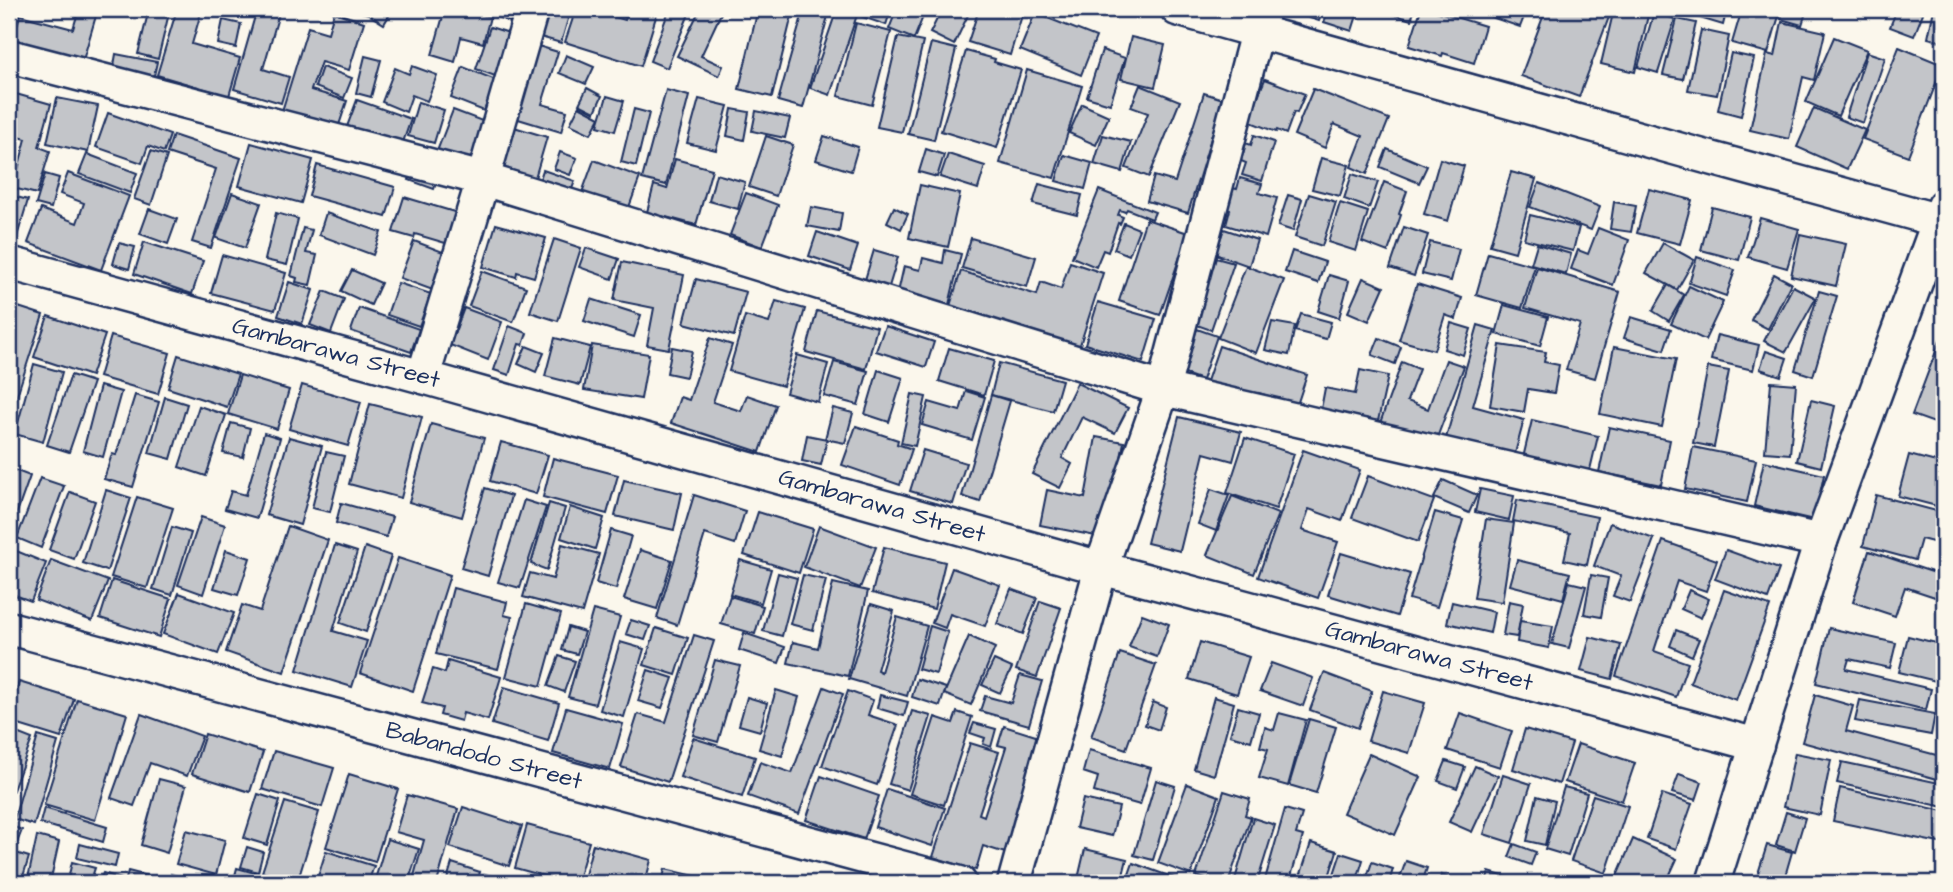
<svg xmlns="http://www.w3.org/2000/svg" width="1953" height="892" font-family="'Architects Daughter',sans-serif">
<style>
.building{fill:#c3c5c9;stroke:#1b2f5e;stroke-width:2}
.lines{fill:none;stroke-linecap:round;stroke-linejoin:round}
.street-casing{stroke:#1b2f5e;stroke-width:37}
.street{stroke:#fbf7ec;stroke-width:32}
.labels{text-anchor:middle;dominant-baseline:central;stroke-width:6;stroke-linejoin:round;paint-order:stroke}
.street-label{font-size:24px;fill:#1b2f5e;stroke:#fbf7ec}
</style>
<rect width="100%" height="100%" fill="#fbf7ec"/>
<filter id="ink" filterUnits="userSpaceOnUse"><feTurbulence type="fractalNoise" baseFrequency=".0143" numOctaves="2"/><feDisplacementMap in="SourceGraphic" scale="14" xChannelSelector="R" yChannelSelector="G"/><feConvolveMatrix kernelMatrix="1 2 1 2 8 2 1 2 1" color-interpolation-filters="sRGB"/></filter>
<g filter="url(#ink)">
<g class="building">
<polygon points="9,9 20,12 9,47"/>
<polygon points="79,9 98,9 81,67 11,48 20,15 73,29"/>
<polygon points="102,9 120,9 119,15 102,11"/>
<polygon points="149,9 170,9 158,59 138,54"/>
<polygon points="177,9 202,9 192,44 240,58 229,96 157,75"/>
<polygon points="231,9 249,9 246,15"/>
<polygon points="257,9 280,10 263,69 289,77 281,103 234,89"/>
<polygon points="349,9 370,9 369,14"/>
<polygon points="376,9 393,9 384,24 371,16"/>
<polygon points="445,9 460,9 490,17 483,43 461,37 455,62 432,55"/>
<polygon points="477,9 518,9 512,23"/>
<polygon points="545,9 571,9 561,43 537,36"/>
<polygon points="576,9 589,9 625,20 629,9 652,9 658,10 641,66 565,42"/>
<polygon points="601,9 628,9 625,17"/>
<polygon points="658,9 691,9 667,68 650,61 668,13"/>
<polygon points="700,9 723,9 701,56 723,66 719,76 677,56"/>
<polygon points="758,9 783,9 793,11 772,97 739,89"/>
<polygon points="804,9 828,16 803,108 778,101"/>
<polygon points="837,9 891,9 886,25 857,15 830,95 810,88"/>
<polygon points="897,9 926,9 914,39 889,29"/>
<polygon points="942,9 961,9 969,13 954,45 930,33"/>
<polygon points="979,9 1012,9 1023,12 1010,55 968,42"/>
<polygon points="1282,9 1323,9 1319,21"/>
<polygon points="1329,9 1359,9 1352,31 1324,22"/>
<polygon points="1377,9 1415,9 1411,20"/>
<polygon points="1421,9 1429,9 1485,26 1474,63 1443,53 1442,56 1409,46"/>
<polygon points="1494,9 1527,9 1520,27 1491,17"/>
<polygon points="1546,9 1612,9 1579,97 1521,76"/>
<polygon points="1614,9 1640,9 1649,11 1635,72 1601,64"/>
<polygon points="1670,9 1727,9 1723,25"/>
<polygon points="1742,9 1781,9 1768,53 1732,43"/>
<polygon points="1784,9 1807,9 1802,25 1781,19"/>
<polygon points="1897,9 1912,9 1923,13 1914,36 1890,27"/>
<polygon points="1934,9 1944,9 1944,42 1928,38"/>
<polygon points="334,12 364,22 349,70 321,62 311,90 347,101 338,128 282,111 308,27 328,33"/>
<polygon points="1654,12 1675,19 1658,73 1638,67"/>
<polygon points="1035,13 1096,37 1081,75 1020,50"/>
<polygon points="1677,19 1696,23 1683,79 1663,75"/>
<polygon points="223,20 241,24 236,48 218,44"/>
<polygon points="1782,22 1825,32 1814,80 1803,77 1789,139 1750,130 1767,54 1775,56"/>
<polygon points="856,23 891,32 872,105 838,96"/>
<polygon points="490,27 509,33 495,76 476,69"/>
<polygon points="1701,30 1729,36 1717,95 1688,90"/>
<polygon points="898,37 923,42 902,132 877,127"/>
<polygon points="1131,37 1165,45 1155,87 1121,79"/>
<polygon points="1834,37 1867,50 1838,116 1806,102"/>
<polygon points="931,43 956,49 934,140 908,134"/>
<polygon points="538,46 558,52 542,104 567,111 561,132 515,118"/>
<polygon points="1899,47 1943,65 1908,156 1863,139"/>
<polygon points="1102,50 1125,58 1110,104 1087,97"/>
<polygon points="966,51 995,59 994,62 1021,70 997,148 941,131"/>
<polygon points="1867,52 1885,58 1863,123 1846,117"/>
<polygon points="1731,53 1754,58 1741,116 1718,110"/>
<polygon points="116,54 157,62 153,80 113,71"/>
<polygon points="566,55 594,67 586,84 559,73"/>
<polygon points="365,56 381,60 371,97 356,93"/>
<polygon points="412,66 437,75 427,101 412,95 406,112 382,102 395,68 409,74"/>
<polygon points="322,67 352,78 344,98 315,87"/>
<polygon points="463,67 496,80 484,111 451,98"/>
<polygon points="1027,70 1082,86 1054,178 1000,163"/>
<polygon points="1265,79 1305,94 1297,113 1294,112 1286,134 1277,130 1276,132 1248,121"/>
<polygon points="1140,85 1180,101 1149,177 1126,168 1148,113 1131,107"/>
<polygon points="587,88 602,96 595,112 579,104"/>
<polygon points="1313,89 1389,119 1367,174 1351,167 1363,136 1334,124 1325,148 1294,135"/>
<polygon points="666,90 689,96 666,185 642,179"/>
<polygon points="9,92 51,104 39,147 50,151 37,194 13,188 26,139 9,134"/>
<polygon points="1204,93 1223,99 1188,213 1147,201 1154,176 1175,182"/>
<polygon points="607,96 624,101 615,131 598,126"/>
<polygon points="57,98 98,106 88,152 47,143"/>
<polygon points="699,99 728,106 716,150 687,143"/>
<polygon points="357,100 411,119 400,151 345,132"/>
<polygon points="418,102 444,110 434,143 408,136"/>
<polygon points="1082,104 1109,116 1096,145 1069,133"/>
<polygon points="579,106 600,117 591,134 570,124"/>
<polygon points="1814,108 1865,130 1847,169 1797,147"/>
<polygon points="634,109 649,113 636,166 621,162"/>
<polygon points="732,109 749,112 744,140 727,136"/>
<polygon points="453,110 485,122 466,171 434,159"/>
<polygon points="756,111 790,118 785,138 752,131"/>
<polygon points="108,113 170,135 164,152 148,146 142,163 96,147"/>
<polygon points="514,127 547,137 532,188 499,178"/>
<polygon points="173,135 241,158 211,248 192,242 216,169 167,153"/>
<polygon points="1103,135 1131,142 1122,172 1094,164"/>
<polygon points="1254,135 1274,142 1262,181 1242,175 1246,163 1241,161 1246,143 1251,145"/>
<polygon points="766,136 793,145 776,196 749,187"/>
<polygon points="824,136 858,147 851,171 816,160"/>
<polygon points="251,143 313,160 301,203 239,186"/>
<polygon points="926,149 944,155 937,177 919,172"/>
<polygon points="1387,149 1427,166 1419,183 1380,167"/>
<polygon points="151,151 167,156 151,205 134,199"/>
<polygon points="560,152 577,158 570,175 554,169"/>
<polygon points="87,154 137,173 130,193 79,174"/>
<polygon points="948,154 985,166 978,189 940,177"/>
<polygon points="1064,155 1092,163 1085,189 1056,181"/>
<polygon points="1321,158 1349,165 1340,196 1312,189"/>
<polygon points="675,159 712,169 696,225 647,212 654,185 667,189"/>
<polygon points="1440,159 1464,166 1448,221 1424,214"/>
<polygon points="594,160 640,177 625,218 579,201"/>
<polygon points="317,165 395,187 386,217 309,196"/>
<polygon points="415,166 439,175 434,189 409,180"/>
<polygon points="543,170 575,181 568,199 537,188"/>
<polygon points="1511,172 1536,179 1515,252 1490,245"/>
<polygon points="68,173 129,196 101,270 28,243 41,209 77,223 84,203 60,194"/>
<polygon points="45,174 59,178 51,208 36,204"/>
<polygon points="716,174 745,182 738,209 709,201"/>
<polygon points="1352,174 1378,182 1369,208 1344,199"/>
<polygon points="1240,178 1262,184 1259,193 1277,198 1266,237 1226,225 1230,210 1225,209 1232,188 1237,189"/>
<polygon points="1384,182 1407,191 1399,214 1401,215 1388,252 1362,242"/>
<polygon points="1539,183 1600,207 1591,230 1530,207"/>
<polygon points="1039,184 1082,195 1077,215 1033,204"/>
<polygon points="920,185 960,194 948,247 909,238"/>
<polygon points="1649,189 1692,200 1680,244 1637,233"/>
<polygon points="1099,190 1155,212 1152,219 1127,209 1125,212 1120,210 1118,215 1123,217 1120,224 1118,223 1108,252 1103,250 1096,267 1072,257"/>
<polygon points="232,193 261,203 245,248 216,238"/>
<polygon points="746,193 778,205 762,247 730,235"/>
<polygon points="1309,194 1336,202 1322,246 1295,237"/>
<polygon points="9,195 28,200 16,240 9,238"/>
<polygon points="1288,195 1302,199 1293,231 1278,226"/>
<polygon points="404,197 461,214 452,245 415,234 414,238 393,232"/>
<polygon points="1614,202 1636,206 1631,232 1610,229"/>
<polygon points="1340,203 1368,212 1356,251 1328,242"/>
<polygon points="811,207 842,213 839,232 807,226"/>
<polygon points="894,207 908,214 901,229 887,222"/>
<polygon points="1712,207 1750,217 1739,260 1701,250"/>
<polygon points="149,209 177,219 168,244 140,234"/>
<polygon points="276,213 298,219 287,265 265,260"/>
<polygon points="326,213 381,232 373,255 319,235"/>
<polygon points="1530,215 1579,227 1573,251 1524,239"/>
<polygon points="1760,218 1799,229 1787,268 1748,257"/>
<polygon points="1146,219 1188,233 1160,315 1119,301"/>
<polygon points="1124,223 1139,229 1129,255 1114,249"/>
<polygon points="496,224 546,238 534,277 517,272 516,277 483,267"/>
<polygon points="1404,227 1428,235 1414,276 1390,268"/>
<polygon points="303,228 312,230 306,253 317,255 310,285 296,282 297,278 291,276"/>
<polygon points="1598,228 1629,240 1613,285 1571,269 1578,250 1588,254"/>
<polygon points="1224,229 1257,240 1249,266 1215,254"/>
<polygon points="817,232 858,246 850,270 809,256"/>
<polygon points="1800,234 1846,244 1836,286 1791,276"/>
<polygon points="971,238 1036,257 1027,287 962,268"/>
<polygon points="554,239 581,248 558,321 530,312"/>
<polygon points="414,241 451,255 438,292 400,278"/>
<polygon points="144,242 203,261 192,294 134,274"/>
<polygon points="1430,242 1459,249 1451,281 1422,274"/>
<polygon points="119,243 135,247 129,269 113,264"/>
<polygon points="1663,243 1694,260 1677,290 1646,273"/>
<polygon points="1537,244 1571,254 1566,274 1531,264"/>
<polygon points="586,248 619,259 612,279 579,267"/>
<polygon points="874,250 898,257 888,290 864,283"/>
<polygon points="945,250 961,254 948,309 897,297 904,266 920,270 923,258 943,263"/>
<polygon points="1292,251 1325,262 1318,283 1285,272"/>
<polygon points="1488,253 1535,266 1522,308 1476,295"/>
<polygon points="222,255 286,273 275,310 211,293"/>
<polygon points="1697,257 1735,270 1726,296 1689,283"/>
<polygon points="1216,258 1234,263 1211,330 1194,324"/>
<polygon points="622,262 684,275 669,349 647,345 654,308 614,300"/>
<polygon points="1070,262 1103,273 1078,351 949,309 961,271 1037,295 1041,282 1061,289"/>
<polygon points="1246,266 1284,280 1256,353 1218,338"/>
<polygon points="1537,267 1620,292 1595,378 1566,370 1580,324 1525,308"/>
<polygon points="352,270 381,283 371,305 341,291"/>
<polygon points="482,271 526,287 513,322 469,306"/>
<polygon points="1774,274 1791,283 1768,329 1751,320"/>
<polygon points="1329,275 1349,281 1339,318 1318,311"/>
<polygon points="1363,278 1384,287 1369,321 1348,312"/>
<polygon points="696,279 746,292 734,336 684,323"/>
<polygon points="289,282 313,290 302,324 278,316"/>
<polygon points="398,283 431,294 419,326 387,315"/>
<polygon points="1417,284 1462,298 1456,319 1445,315 1434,350 1399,340"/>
<polygon points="1668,285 1684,295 1669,321 1653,311"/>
<polygon points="1689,286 1723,302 1705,340 1671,324"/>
<polygon points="1793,286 1816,298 1786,352 1764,341"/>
<polygon points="324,291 344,299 331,333 310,325"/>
<polygon points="1819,291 1837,296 1813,376 1795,370"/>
<polygon points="591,299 641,315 634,337 584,321"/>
<polygon points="776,301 805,309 783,386 729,371 745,316 769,323"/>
<polygon points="1098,302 1156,319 1143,362 1085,344"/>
<polygon points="9,304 43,315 9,420"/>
<polygon points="1504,305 1548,317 1540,346 1496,334"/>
<polygon points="359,308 419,329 411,352 351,331"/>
<polygon points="464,308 502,322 488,360 450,345"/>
<polygon points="817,311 877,327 866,369 806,352"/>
<polygon points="1301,314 1331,322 1326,339 1295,331"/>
<polygon points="48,316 105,335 91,376 34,357"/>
<polygon points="1631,317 1671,329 1664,350 1624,338"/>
<polygon points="1272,322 1295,326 1289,355 1265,350"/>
<polygon points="1451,323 1471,329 1463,355 1444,349"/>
<polygon points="1478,325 1495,330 1473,406 1524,420 1514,457 1446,438"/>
<polygon points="509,326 527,333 523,345 519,344 509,375 494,370"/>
<polygon points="885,326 934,342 926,367 876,351"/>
<polygon points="1197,329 1217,336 1202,380 1182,373"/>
<polygon points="1944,330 1944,414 1940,425 1912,415"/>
<polygon points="1717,335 1759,345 1753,370 1711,360"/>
<polygon points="111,336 170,353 158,394 99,377"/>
<polygon points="555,338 590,347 580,385 545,376"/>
<polygon points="710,338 732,345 713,402 741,411 747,395 776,405 760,452 671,423 680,397 689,400"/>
<polygon points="1379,338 1401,347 1395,364 1372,355"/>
<polygon points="592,345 649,354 641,399 584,390"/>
<polygon points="1500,345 1546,352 1544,362 1559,365 1554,393 1528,389 1524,412 1490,406"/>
<polygon points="526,346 544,353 536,372 518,364"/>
<polygon points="1219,346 1307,375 1297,405 1259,393 1255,408 1204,390"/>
<polygon points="672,347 692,351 686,377 667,373"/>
<polygon points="1614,347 1676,359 1662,427 1600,414"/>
<polygon points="949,348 994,361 984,395 939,381"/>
<polygon points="1766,351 1787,358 1781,376 1760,369"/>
<polygon points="178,355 238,374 227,407 168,388"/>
<polygon points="797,355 828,364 818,402 786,393"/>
<polygon points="1446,360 1464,366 1435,443 1380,423 1402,362 1419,369 1407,401 1428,409"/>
<polygon points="834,362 868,371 858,405 824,396"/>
<polygon points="999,363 1062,380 1053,411 991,395"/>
<polygon points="34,364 62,372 43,442 15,434"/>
<polygon points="1708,367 1729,371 1714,447 1693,443"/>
<polygon points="878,370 903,378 889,422 865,414"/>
<polygon points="1360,370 1388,376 1378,421 1321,409 1325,388 1355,394"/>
<polygon points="71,375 93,382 69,452 47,445"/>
<polygon points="240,375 289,390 277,429 228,414"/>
<polygon points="1771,382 1796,384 1790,454 1765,452"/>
<polygon points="1077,383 1128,408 1115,433 1082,417 1062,458 1072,464 1060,488 1032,474"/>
<polygon points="302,385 361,402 348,446 289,429"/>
<polygon points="100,386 121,392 103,457 83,451"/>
<polygon points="966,391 985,397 972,440 922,425 929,402 960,411"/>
<polygon points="912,394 926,397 915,446 901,443"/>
<polygon points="135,395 159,402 133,487 104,479 112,454 116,455"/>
<polygon points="991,395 1010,401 980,502 962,496"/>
<polygon points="165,397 187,404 171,459 149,453"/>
<polygon points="1811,400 1835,406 1821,467 1797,461"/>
<polygon points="370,404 422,417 401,498 349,484"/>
<polygon points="199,406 226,415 206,476 179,467"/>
<polygon points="833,408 853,413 845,443 825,439"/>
<polygon points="1179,417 1241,432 1233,461 1204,453 1180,551 1147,543"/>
<polygon points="1532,420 1598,436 1589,474 1523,458"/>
<polygon points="231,423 250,428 243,457 223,453"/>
<polygon points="431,424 484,438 462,517 409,502"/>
<polygon points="856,426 898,440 897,444 912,449 900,485 842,465"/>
<polygon points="1609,427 1670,440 1661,485 1599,472"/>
<polygon points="264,433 280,438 257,518 225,509 231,491 246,495"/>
<polygon points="807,435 827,439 821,465 802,461"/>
<polygon points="289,437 322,446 300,525 266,515"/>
<polygon points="1096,437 1124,442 1106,538 1040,525 1047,490 1085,498"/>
<polygon points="1245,438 1294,454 1276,509 1227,493"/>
<polygon points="501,442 548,455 536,494 490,481"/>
<polygon points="1693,447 1756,460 1747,502 1685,489"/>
<polygon points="923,450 966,463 953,504 910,491"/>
<polygon points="1303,450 1360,470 1342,521 1309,509 1302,530 1338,542 1318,598 1258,577"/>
<polygon points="326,452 344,456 330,512 312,508"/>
<polygon points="1909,455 1944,464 1944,508 1898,496"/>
<polygon points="553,458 618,475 607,514 543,497"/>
<polygon points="1764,461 1824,475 1814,520 1754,506"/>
<polygon points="9,468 30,476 9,535"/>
<polygon points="1368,476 1434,500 1418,542 1352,518"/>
<polygon points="40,478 64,486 41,548 17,538"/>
<polygon points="624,480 682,493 674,530 615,516"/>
<polygon points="1443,480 1477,495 1469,513 1434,498"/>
<polygon points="485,488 511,496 488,576 461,568"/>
<polygon points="1211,489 1229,495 1216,531 1198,524"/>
<polygon points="1480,489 1514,496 1509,520 1475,512"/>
<polygon points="106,490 131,498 107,571 83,563"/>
<polygon points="70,492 95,501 74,559 49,550"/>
<polygon points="694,495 745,511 735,544 705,534 677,625 657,618"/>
<polygon points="1876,495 1944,513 1944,545 1921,539 1915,560 1863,546"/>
<polygon points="1232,496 1278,514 1254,574 1207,555"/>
<polygon points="137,497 173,508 147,588 111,577"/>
<polygon points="524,500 546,507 520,588 498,582"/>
<polygon points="1517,500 1597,517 1587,565 1564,560 1570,533 1513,521"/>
<polygon points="341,503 392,517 386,537 336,523"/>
<polygon points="549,503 565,508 547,570 531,564"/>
<polygon points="570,507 604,518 595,549 561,538"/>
<polygon points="758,512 813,529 799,573 744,555"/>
<polygon points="1435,512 1463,520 1437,607 1409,599"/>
<polygon points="201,517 225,525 203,594 178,585"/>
<polygon points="1486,519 1514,523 1502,602 1474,598"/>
<polygon points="1610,523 1654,539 1630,602 1613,596 1621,576 1594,566"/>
<polygon points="288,526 328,540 284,672 226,652 242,605 260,611"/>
<polygon points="819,526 876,547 860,588 804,567"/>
<polygon points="172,527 191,533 172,595 153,589"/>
<polygon points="611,530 631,536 616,589 596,583"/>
<polygon points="1663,541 1717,560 1706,591 1677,581 1654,651 1688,663 1676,697 1616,676"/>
<polygon points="562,544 599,554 582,613 523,597 530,573 553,579"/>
<polygon points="335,545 357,552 333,631 367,641 352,687 297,670"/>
<polygon points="365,547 391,556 366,632 340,623"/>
<polygon points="884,547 945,562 934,609 872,593"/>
<polygon points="9,548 46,563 31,601 9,593"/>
<polygon points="226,550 250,558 238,595 214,588"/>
<polygon points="640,550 672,560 657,609 624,599"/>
<polygon points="1726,550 1779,569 1768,599 1715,579"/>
<polygon points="1869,551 1944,576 1944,600 1905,587 1895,616 1853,602"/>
<polygon points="1341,553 1410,574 1397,616 1328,595"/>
<polygon points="398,558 450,575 413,691 360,673"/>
<polygon points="51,560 108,581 92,621 36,600"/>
<polygon points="740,560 771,569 761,603 730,594"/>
<polygon points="1517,560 1570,573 1563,599 1510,585"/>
<polygon points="952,568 1000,585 985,626 950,614 945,628 932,623"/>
<polygon points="778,573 797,578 782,636 763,631"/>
<polygon points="803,575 826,580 813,630 790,624"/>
<polygon points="1591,575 1608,578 1601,617 1584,614"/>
<polygon points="112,580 171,599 159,637 100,618"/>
<polygon points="1569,582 1586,586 1569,648 1552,644"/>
<polygon points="833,583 868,591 848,676 788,663 793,642 818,648"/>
<polygon points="453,588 507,602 504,615 512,617 498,669 436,654"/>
<polygon points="1011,589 1037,598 1023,634 997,624"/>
<polygon points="1689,590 1709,599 1701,618 1681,609"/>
<polygon points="1724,590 1770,606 1736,700 1690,683"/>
<polygon points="179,593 234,613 218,654 163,634"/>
<polygon points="730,596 763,606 755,634 721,624"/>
<polygon points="1040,601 1061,608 1037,677 1016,670"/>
<polygon points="1509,601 1523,604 1517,637 1503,635"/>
<polygon points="1452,602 1494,612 1490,633 1447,623"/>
<polygon points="526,604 561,614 541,686 506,677"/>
<polygon points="871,604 894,611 877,670 881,672 897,617 927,626 907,696 849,679"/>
<polygon points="593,610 620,617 595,704 568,697"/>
<polygon points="1142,614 1169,624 1157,657 1129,647"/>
<polygon points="631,620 650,626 645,640 626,634"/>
<polygon points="1520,621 1553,626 1549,648 1517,642"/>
<polygon points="930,626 948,632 936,674 918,669"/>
<polygon points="568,627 584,632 577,654 562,650"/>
<polygon points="656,628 688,638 676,675 644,665"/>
<polygon points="1829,628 1896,643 1890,668 1849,659 1846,669 1931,689 1926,710 1816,683"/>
<polygon points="1676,630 1699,639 1692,656 1670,646"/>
<polygon points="744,633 785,647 779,663 739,650"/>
<polygon points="694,635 714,641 668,782 621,767 638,714 666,722"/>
<polygon points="969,636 995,648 971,705 944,694"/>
<polygon points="1908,636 1944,645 1944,683 1899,672"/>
<polygon points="1590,637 1621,645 1612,679 1581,671"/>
<polygon points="620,642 644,649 624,717 600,710"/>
<polygon points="1200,642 1249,657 1237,694 1189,679"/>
<polygon points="1120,653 1156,665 1126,749 1091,737"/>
<polygon points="559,656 575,661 564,692 548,686"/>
<polygon points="715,660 740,666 718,742 693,735"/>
<polygon points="994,660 1012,668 1000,693 982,685"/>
<polygon points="448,661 501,677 488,720 463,713 461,721 440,715 442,708 422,703 433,669 445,673"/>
<polygon points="1271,663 1313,678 1303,706 1260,691"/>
<polygon points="648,670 673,678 662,708 638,701"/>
<polygon points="1324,673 1372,691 1358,728 1310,710"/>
<polygon points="1020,675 1042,681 1029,725 980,711 985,696 1011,703"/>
<polygon points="917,679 946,688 940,706 912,697"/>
<polygon points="19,682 74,699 61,738 9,722 9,714"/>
<polygon points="504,687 559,703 548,741 492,724"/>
<polygon points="824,687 843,694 799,814 748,796 760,762 792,773"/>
<polygon points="776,690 799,697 782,756 759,749"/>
<polygon points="848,691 873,700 868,715 898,725 877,785 822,766"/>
<polygon points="1383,691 1425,703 1409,753 1368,741"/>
<polygon points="880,695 908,702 904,716 877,708"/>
<polygon points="1815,695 1853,706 1846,731 1944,757 1944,781 1802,742"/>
<polygon points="747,697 767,703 760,731 739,725"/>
<polygon points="1214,697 1234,703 1214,775 1194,769"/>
<polygon points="77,699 127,714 95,820 44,805"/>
<polygon points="1860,700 1935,714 1931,735 1855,721"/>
<polygon points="1153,702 1166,707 1159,730 1145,725"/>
<polygon points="1238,707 1259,713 1251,741 1230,735"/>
<polygon points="566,708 623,724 610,769 553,753"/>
<polygon points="912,711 931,716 908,790 889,784"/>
<polygon points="957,712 972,717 944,805 910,794 935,717 953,723"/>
<polygon points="1279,713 1306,720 1288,786 1259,778 1268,749 1260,747 1265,727 1274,730"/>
<polygon points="1460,713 1512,731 1500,767 1447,750"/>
<polygon points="141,714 202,736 187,776 150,763 134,806 111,798"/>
<polygon points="1309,719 1336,727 1316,793 1289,785"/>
<polygon points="974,723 996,729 991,747 983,744 985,738 970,733"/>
<polygon points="1004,726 1042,738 1005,853 983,846 976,870 933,857 970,743 999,752 979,814 984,816 1006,747 998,745"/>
<polygon points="1525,729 1572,743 1559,784 1513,769"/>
<polygon points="9,730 32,739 9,801"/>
<polygon points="205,734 263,752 250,792 192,774"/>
<polygon points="38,736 58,742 34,825 14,819"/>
<polygon points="693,738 755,757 742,797 680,777"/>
<polygon points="1578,744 1635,763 1622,801 1565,782"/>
<polygon points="1089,750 1151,768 1140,805 1094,792 1098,777 1083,772"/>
<polygon points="274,751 334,768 322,807 262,789"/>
<polygon points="1795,753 1831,760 1820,815 1783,807"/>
<polygon points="1369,754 1421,777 1395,835 1343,813"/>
<polygon points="1446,761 1465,767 1457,788 1438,781"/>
<polygon points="1842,762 1944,784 1944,807 1837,783"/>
<polygon points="1475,766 1498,776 1472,832 1449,822"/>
<polygon points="349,774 398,789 375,862 326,847"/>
<polygon points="1679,774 1702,782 1696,800 1672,793"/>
<polygon points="1503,775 1531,784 1512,843 1484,834"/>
<polygon points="821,776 879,796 864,839 806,820"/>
<polygon points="159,779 186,786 167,853 141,845"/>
<polygon points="1156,780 1175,786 1153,860 1134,855"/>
<polygon points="1187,784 1219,796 1191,875 1158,863"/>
<polygon points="1564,787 1587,793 1568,856 1545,849"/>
<polygon points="1840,788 1944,811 1944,844 1833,821"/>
<polygon points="887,789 945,808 932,846 875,827"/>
<polygon points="1224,791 1250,799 1245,815 1251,817 1228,883 1218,883 1196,876"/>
<polygon points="258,794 280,801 267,845 244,838"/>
<polygon points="1662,794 1692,804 1676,849 1647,839"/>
<polygon points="407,795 458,809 437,883 412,883 424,840 396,832"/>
<polygon points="1593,795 1628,806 1606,873 1571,861"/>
<polygon points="1537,796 1555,801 1545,845 1527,841"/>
<polygon points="1083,799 1119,807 1112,836 1076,828"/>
<polygon points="285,802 319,812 297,883 262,872"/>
<polygon points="463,807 522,826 509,866 450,847"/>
<polygon points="44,808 107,827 103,842 40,823"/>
<polygon points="1285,809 1302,814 1296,834 1303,836 1289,883 1264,883"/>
<polygon points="1786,812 1805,818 1795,851 1776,845"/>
<polygon points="1253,818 1275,825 1257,883 1234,883"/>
<polygon points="9,825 22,830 14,850 9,848"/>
<polygon points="527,825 589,842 577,883 570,883 515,868"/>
<polygon points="186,830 225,840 216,875 176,864"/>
<polygon points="37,836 59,842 50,883 27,883"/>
<polygon points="387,839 419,849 408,883 374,883"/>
<polygon points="1633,839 1677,859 1666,883 1614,883"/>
<polygon points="1311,843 1337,851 1327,883 1298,883"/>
<polygon points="80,844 118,854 115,867 77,858"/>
<polygon points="593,844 651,860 645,883 599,883 584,879"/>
<polygon points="1514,844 1536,852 1531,865 1509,857"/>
<polygon points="1767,845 1792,852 1783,883 1755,883"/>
<polygon points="247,847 263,852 258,872 241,867"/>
<polygon points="1085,849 1127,859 1121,883 1077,883"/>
<polygon points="9,851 29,857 21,883 9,883"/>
<polygon points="326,851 374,866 368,883 316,883"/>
<polygon points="1341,853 1363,860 1356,883 1331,883"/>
<polygon points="1406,861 1427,868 1422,883 1398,883"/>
<polygon points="72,862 95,868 90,883 67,883"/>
<polygon points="1372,862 1393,869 1389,883 1365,883"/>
<polygon points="452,863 480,872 477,883 446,883"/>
<polygon points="1133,863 1188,883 1126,883"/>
<polygon points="237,868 291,883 233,883"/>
<polygon points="665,869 712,880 711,883 662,883"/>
<polygon points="128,871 159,879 158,883 125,883"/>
<polygon points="1489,872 1525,883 1462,883 1464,877 1486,883"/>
<polygon points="103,873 125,880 123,883 99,883"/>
<polygon points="171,874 200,883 168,883"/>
<polygon points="485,874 506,880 505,883 483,883"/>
<polygon points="1441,875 1458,881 1458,883 1439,883"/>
</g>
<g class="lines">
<g class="street-casing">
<g id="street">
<polyline points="1177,9 1692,153 1944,222"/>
<polyline points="9,56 483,179 1163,389 1821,541"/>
<polyline points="9,263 423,377 1101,568 1757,745"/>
<polyline points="423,377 483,179 532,9"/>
<polyline points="9,628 960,883"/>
<polyline points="1014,883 1101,568 1163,389 1263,9"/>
<polyline points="1713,883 1821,541 1944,206"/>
</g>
</g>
<use href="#street" class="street"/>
</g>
</g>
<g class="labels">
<g class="street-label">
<text transform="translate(336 353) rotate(15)">Gambarawa Street</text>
<text transform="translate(882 506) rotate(16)">Gambarawa Street</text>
<text transform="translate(1429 656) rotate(15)">Gambarawa Street</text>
<text transform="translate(484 756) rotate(15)">Babandodo Street</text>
</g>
</g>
<rect width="1953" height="892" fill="none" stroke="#fbf7ec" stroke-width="35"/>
<rect x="18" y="18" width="1918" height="857" fill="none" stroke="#1b2f5e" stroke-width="2.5" filter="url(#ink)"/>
</svg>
